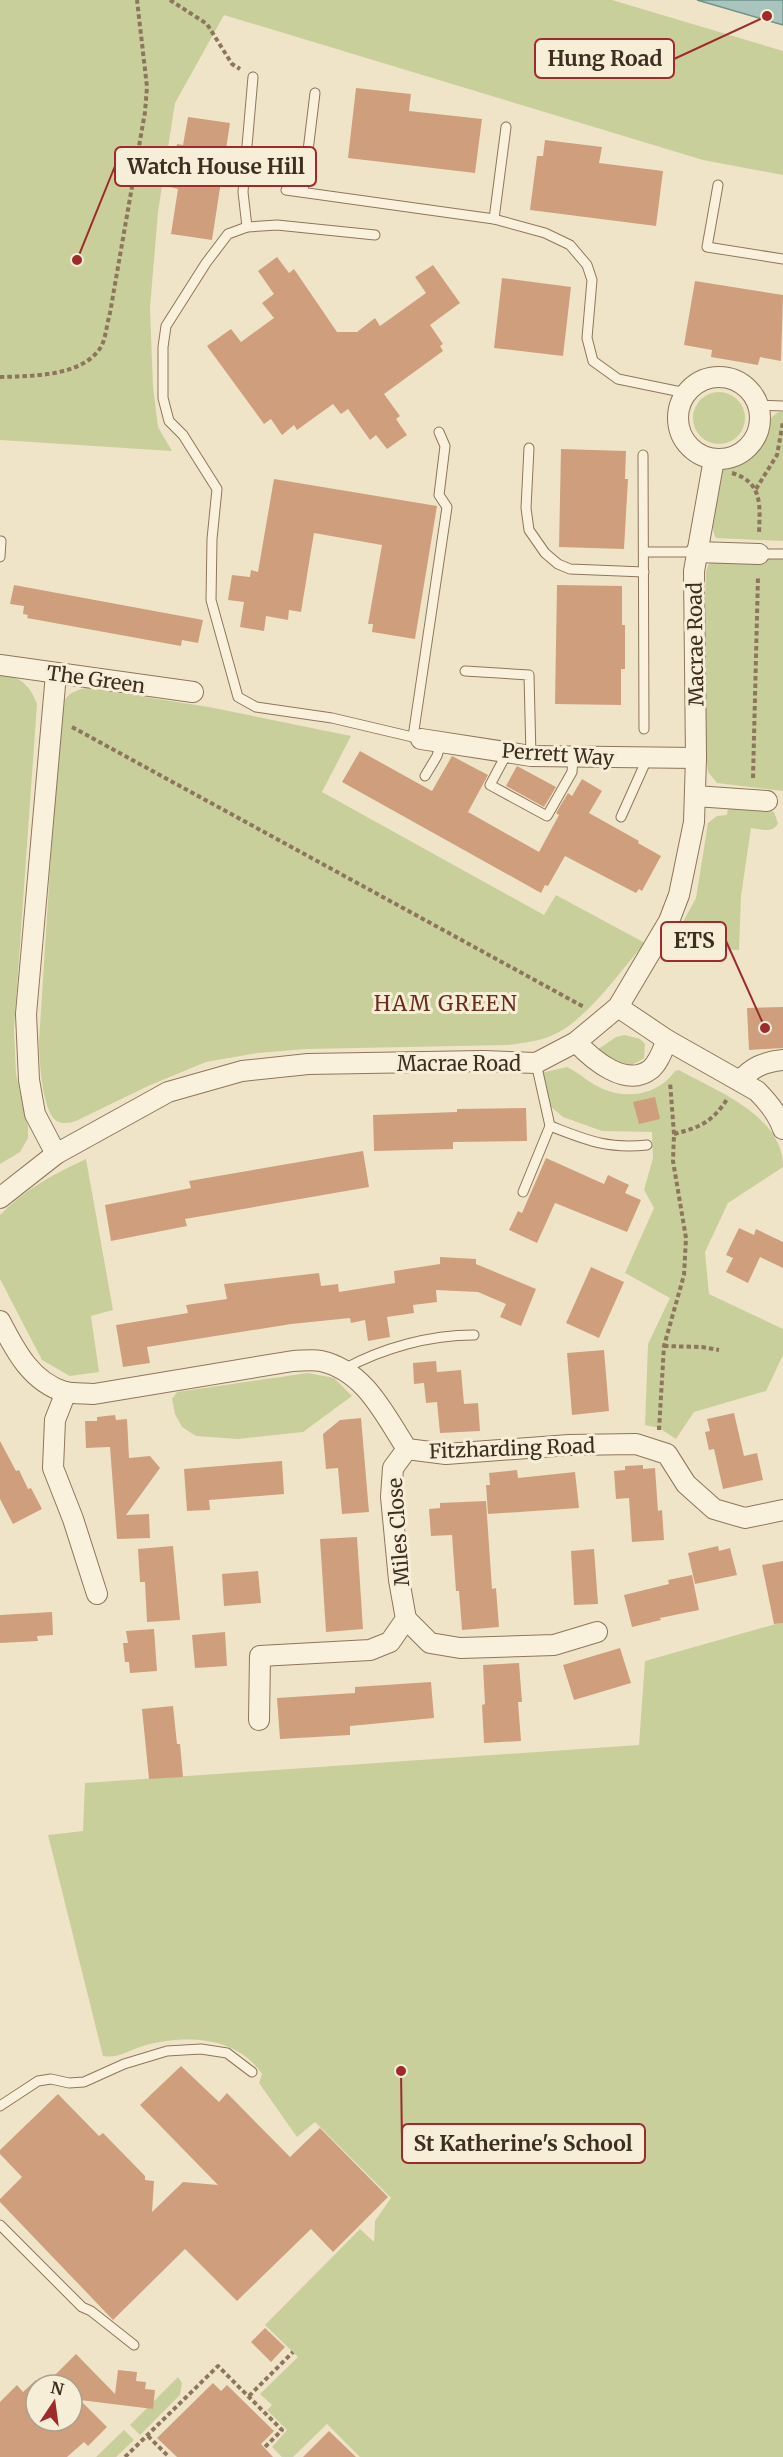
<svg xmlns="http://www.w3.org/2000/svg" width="783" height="2457" font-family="Merriweather,serif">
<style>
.green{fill:#c9cf9b}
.water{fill:#a9c4bc;stroke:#6f938a;stroke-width:1.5}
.building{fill:#cf9f7d}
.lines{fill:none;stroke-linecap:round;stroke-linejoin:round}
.lane-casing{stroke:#8d765c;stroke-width:11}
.street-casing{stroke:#8d765c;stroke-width:22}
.path{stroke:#8d765c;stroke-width:4;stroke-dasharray:4.5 3;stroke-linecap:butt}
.lane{stroke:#faf1dc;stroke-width:9}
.street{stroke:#faf1dc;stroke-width:20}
.labels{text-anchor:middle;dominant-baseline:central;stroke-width:6;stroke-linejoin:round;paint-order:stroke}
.street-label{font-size:20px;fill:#3d2e20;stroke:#f7eed8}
.neighbourhood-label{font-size:21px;letter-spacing:1.5px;fill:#6b2e1e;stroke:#f7eed8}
.leader{fill:none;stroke:#9e2a2b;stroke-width:2}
.callout-dot{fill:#9e2a2b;stroke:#f7eed8;stroke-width:2}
.callout{fill:#f7eed8;stroke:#9e2a2b;stroke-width:2}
.callout-label{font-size:21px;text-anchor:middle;font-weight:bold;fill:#3d2e20}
</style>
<rect width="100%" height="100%" fill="#f0e4c8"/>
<g class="green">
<polygon points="0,0 612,0 783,51 783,175 703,160 224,15 175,103 158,212 150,308 153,387 158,427 172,451 0,440"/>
<circle cx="719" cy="418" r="26"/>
<path d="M779 412H783V541L716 538C708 526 715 477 725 466 732 458 747 457 756 446 765 435 765 419 779 412Z"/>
<polygon points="783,558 783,791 717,783 708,772 706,755 706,572 708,565 714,559"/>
<path d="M0 674C21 677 30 685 37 704L14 1029 16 1074 28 1127V1138L20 1152 0 1164Z"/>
<path d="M87 688 209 707 351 736 322 792 544 915 556 895 645 943C621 970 589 1017 557 1033 542 1041 524 1043 507 1045L307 1049 258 1053 206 1062 148 1086 78 1120C71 1123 62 1125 55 1120 42 1108 39 1058 39 1041L60 714C63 697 70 691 87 688Z"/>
<path d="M728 807 767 809 774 812 778 823C773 834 761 829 751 828L741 896 739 950 707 949 678 931 696 898 708 823 717 816 727 815Z"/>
<path d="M625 1035 640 1039 645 1044 644 1058C624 1073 615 1062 597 1050L616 1037Z"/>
<path d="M567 1067C580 1073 590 1084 603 1089 629 1100 659 1094 675 1071L679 1070C716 1091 783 1115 783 1167L728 1203 705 1252 709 1294 783 1329V1355L766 1391 694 1412 676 1439 659 1428 645 1425 648 1344 670 1298 625 1273 654 1208 644 1190 653 1158 652 1132 602 1131 563 1117 550 1106 541 1073Z"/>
<path d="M86 1159 113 1310 91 1316 99 1372 70 1376 42 1360 0 1279V1215C24 1190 55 1173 86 1159Z"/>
<polygon points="308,1373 334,1378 352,1396 303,1432 238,1439 196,1436 182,1427 175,1414 172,1399 177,1392"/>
<path d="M783 1622V2457H360L327 2424 293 2457H282L272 2447 287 2430 267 2410 272 2405 260 2394 298 2357 265 2325 360 2229 374 2242 375 2221 391 2198 315 2122 297 2137 259 2083 262 2074C237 2036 184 2034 143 2046 130 2050 117 2059 103 2056L48 1835 83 1831 85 1783 639 1745 645 1661Z"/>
<polygon points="178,2377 182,2383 180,2395 140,2435 130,2425"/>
<polygon points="124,2430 134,2440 116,2457 96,2457"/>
</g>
<polygon class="water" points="697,0 783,0 783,25"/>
<g class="building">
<polygon points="356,88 411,94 409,111 482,119 475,173 348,158"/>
<polygon points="188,117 230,123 212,240 171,234 178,189 170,187 177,144 183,145"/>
<polygon points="545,140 602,147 599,163 663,171 656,226 530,210 537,156 543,156"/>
<polygon points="277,257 289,273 294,269 337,332 357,332 375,318 380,326 426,293 415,277 433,265 460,303 430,325 443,344 440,346 443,351 384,394 400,416 396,419 407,435 387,449 376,435 370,440 348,409 341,414 333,404 297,430 294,425 282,435 271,419 264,424 207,346 231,329 241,342 274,318 262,303 274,294 258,271"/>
<polygon points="502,278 571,287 563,356 494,348"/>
<polygon points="695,281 783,295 781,361 760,357 758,365 711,357 712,350 684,345"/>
<polygon points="561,449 626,451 625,479 628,479 624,549 559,547"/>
<polygon points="274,479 437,506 415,639 372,632 373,624 368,624 382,545 314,533 301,612 289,610 288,620 266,616 264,631 240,627 244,602 228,600 232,575 250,577 251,570 258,572"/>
<polygon points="14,585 203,620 198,643 182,640 181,646 27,618 28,615 23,614 24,606 10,604"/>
<polygon points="557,585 622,586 622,625 625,625 625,669 621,669 621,705 555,704"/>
<polygon points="360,751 432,791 452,756 488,775 468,812 539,852 559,815 556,813 568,793 572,796 582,779 602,791 589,813 639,841 638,843 661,856 642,891 639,889 636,893 565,856 548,886 545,885 541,893 342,782"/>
<polygon points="517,766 556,787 544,807 506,786"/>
<polygon points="783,1007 783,1048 749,1050 747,1008"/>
<polygon points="655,1097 660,1119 639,1124 633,1102"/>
<polygon points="526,1108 527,1141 453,1142 453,1149 374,1151 373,1115 457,1112 457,1109"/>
<polygon points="363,1151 369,1187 185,1219 187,1226 111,1241 105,1205 191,1188 189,1181"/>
<polygon points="546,1158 604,1184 608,1175 629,1185 625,1193 641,1200 627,1232 555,1203 537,1243 509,1230 518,1211 522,1213"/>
<polygon points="739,1228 754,1235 756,1229 783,1242 783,1268 760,1257 748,1283 726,1272 733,1258 726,1255"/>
<polygon points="440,1257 476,1259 476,1264 536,1289 521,1326 500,1317 506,1304 478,1292 436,1290 437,1302 413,1305 414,1313 387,1317 390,1337 368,1341 365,1320 351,1323 350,1318 291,1324 147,1347 150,1363 123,1367 116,1325 188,1313 186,1305 227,1299 224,1284 319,1273 321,1286 338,1284 339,1292 395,1283 394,1271 440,1264"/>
<polygon points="591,1267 624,1282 599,1338 566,1323"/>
<polygon points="604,1350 609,1411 572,1415 567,1353"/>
<polygon points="436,1361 437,1372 461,1370 464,1404 478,1403 480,1431 440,1433 437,1402 426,1403 424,1383 414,1384 413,1363"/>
<polygon points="734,1413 744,1456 757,1453 763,1480 723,1489 714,1449 709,1450 705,1432 710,1431 707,1419"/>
<polygon points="115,1415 116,1420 127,1419 129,1458 150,1456 160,1468 126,1515 149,1514 150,1538 117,1539 110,1447 86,1448 85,1421 97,1421 97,1417"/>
<polygon points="361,1418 369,1512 342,1514 338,1468 326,1469 323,1434 340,1420"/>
<polygon points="0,1441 16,1471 19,1470 28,1489 31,1488 42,1509 13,1524 0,1499"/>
<polygon points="282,1461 284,1494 209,1500 210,1510 187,1511 184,1469"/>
<polygon points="643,1465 643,1469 655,1468 658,1511 662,1510 664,1540 632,1542 629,1498 616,1499 614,1471 625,1470 625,1466"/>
<polygon points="517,1470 518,1478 575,1472 579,1508 488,1514 486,1485 490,1485 489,1473"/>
<polygon points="486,1501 492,1589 496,1588 499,1627 462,1630 459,1591 456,1591 452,1535 431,1536 429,1509 440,1508 440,1503"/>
<polygon points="357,1537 363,1629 326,1632 320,1539"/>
<polygon points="173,1546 180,1620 147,1622 145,1582 140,1582 138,1549"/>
<polygon points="718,1546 719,1551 730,1548 737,1575 695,1584 688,1553"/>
<polygon points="594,1549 598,1604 574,1605 571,1551"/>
<polygon points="783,1561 783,1623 774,1624 762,1565"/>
<polygon points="258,1571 261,1603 224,1606 222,1574"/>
<polygon points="692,1575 699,1610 660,1618 661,1620 632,1627 624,1595 669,1584 668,1580"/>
<polygon points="52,1612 53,1635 37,1636 38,1641 0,1643 0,1615"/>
<polygon points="154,1629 157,1671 130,1673 129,1662 125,1662 123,1643 128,1643 126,1631"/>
<polygon points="225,1632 227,1666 195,1668 192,1635"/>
<polygon points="620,1648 631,1683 574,1700 563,1665"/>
<polygon points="519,1663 522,1702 518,1702 521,1741 484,1743 482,1705 485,1704 483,1665"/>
<polygon points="431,1682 434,1718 350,1726 350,1735 280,1739 277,1698 355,1693 355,1687"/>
<polygon points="173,1706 177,1744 180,1744 183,1777 149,1779 142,1709"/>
<polygon points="181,2066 219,2102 227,2093 290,2157 320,2128 388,2197 333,2252 311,2229 237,2301 185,2249 113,2320 0,2202 0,2199 22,2177 0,2154 0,2150 58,2094 99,2136 103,2133 145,2176 145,2180 154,2181 152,2212 183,2182 218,2185 140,2105"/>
<polygon points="265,2328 285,2347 271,2362 251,2342"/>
<polygon points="76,2354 115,2394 118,2370 137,2372 136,2381 146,2382 145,2389 155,2390 153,2409 80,2400 107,2427 88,2446 84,2442 67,2457 0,2457 0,2402 17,2385 23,2392 36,2380 36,2421 72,2421 72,2385 45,2385"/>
<polygon points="213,2383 221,2391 227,2385 274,2431 261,2444 273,2457 177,2457 157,2438"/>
<polygon points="329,2431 356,2457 303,2457"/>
</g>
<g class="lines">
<g class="lane-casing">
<g id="lane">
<polyline points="718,185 707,247 783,259"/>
<polyline points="286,190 494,219 545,233 570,245 587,265 592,280 587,338 593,361 618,379 686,393"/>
<polyline points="303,192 315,93"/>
<polyline points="494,219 506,127"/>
<polyline points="247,227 243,192 253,77"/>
<polyline points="375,235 277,225 247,227 228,234 206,263 166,326 163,347 163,398 169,421 183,435 217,489 212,539 211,600 238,697 256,707 332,718 421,739"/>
<polyline points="758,405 783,406"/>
<polyline points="529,448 526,508 529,530 545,553 558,564 570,569 644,572"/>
<polyline points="643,455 644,729"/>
<polyline points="644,552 696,552"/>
<polyline points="759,554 783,554"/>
<polyline points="0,557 1,541"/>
<polyline points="465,671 529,675 531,756"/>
<polyline points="413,737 447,507 439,495 445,446 439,432"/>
<polyline points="507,753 490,785 547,816 572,772 573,758"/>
<polyline points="425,776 437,756 441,742"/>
<polyline points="621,817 647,759"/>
<path d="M550 1126C587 1140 605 1149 647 1145"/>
<polyline points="523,1192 550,1126 536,1063"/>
<path d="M344 1369C383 1348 429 1335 474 1335"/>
<polyline points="0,2106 38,2081 51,2079 69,2083 84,2082 124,2064 167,2051 201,2049 227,2053 252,2072"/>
<polyline points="0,2225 82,2307 91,2311 134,2345"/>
</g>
</g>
<g class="street-casing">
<g id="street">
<circle cx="719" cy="418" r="41"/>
<polyline points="696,552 759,554"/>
<polyline points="0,665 193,692"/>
<polyline points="421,739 531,756 696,758"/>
<polyline points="695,796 767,801"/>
<path d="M618 1007 667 1040 757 1091C769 1103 778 1114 783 1129"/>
<path d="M576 1042C592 1059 626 1089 651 1069 659 1062 663 1049 667 1040"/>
<path d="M740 1081C752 1067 764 1062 783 1060"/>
<polyline points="56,1154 35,1114 29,1080 26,1014 56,674"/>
<polyline points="0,1198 56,1154 168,1092 242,1071 308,1064 483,1061 536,1063 576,1042 618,1007 669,921 679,895 694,822 696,758 694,571 714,459"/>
<path d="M0 1321C15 1350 31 1382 65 1392 74 1394 85 1393 94 1394L293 1361C302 1361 312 1359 321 1361 365 1371 384 1414 407 1449L446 1454 569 1445 636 1444 667 1454 686 1484 714 1509 745 1518 783 1510"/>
<polyline points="66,1392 55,1420 53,1468 73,1519 97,1594"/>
<polyline points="406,1619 430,1643 460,1648 554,1645 597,1632"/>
<polyline points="259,1720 260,1656 370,1650 390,1642 406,1619 399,1580 391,1497 393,1468 407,1449"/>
</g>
</g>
<g class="path">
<polyline points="170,0 207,24 232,64 240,69"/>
<path d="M0 377C31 376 85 377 102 345 106 336 107 323 110 313L145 112 147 87 137 0"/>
<path d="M732 473C763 482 760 506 759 533"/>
<polyline points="756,489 777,455 783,422"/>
<polyline points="72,727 584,1007"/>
<polyline points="753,778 758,576"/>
<path d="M674 1134C701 1127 712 1122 728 1098"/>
<polyline points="664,1346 702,1347 719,1350"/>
<polyline points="659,1430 664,1346 684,1275 686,1238 673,1161 674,1134 670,1082"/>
<polyline points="249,2396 293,2352"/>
<polyline points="148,2436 169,2457"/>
<polyline points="125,2457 218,2366 282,2430 264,2448"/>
</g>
<use href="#lane" class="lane"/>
<use href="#street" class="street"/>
</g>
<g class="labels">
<g class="street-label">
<text transform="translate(695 644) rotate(-91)">Macrae Road</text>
<text transform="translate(96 679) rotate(8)">The Green</text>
<text transform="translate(558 754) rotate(4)">Perrett Way</text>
<text x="459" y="1063">Macrae Road</text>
<text transform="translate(512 1448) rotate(-2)">Fitzharding Road</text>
<text transform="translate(398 1532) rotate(-94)">Miles Close</text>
</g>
<g class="neighbourhood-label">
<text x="446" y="1003">HAM GREEN</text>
</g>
</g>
<path class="leader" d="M767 16L674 59M77 260L115 166M765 1028L726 941M401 2071L402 2143"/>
<g class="callout-dot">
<circle cx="767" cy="16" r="6"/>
<circle cx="77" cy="260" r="6"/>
<circle cx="765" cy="1028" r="6"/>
<circle cx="401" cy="2071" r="6"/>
</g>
<g class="callout">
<rect x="535" y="39" width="139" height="39" rx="6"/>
<rect x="115" y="147" width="201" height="39" rx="6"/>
<rect x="661" y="922" width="65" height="39" rx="6"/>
<rect x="402" y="2124" width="243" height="39" rx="6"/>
</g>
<g class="callout-label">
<text x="605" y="66">Hung Road</text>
<text x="216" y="174">Watch House Hill</text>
<text x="694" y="948">ETS</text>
<text x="523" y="2151">St Katherine's School</text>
</g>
<g transform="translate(54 2403) rotate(13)"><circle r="28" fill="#f7eed8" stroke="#ada18e" stroke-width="1.5"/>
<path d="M0-4.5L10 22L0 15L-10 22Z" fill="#9e2a2b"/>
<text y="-9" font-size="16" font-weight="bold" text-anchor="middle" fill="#3d2e20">N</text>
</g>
</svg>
